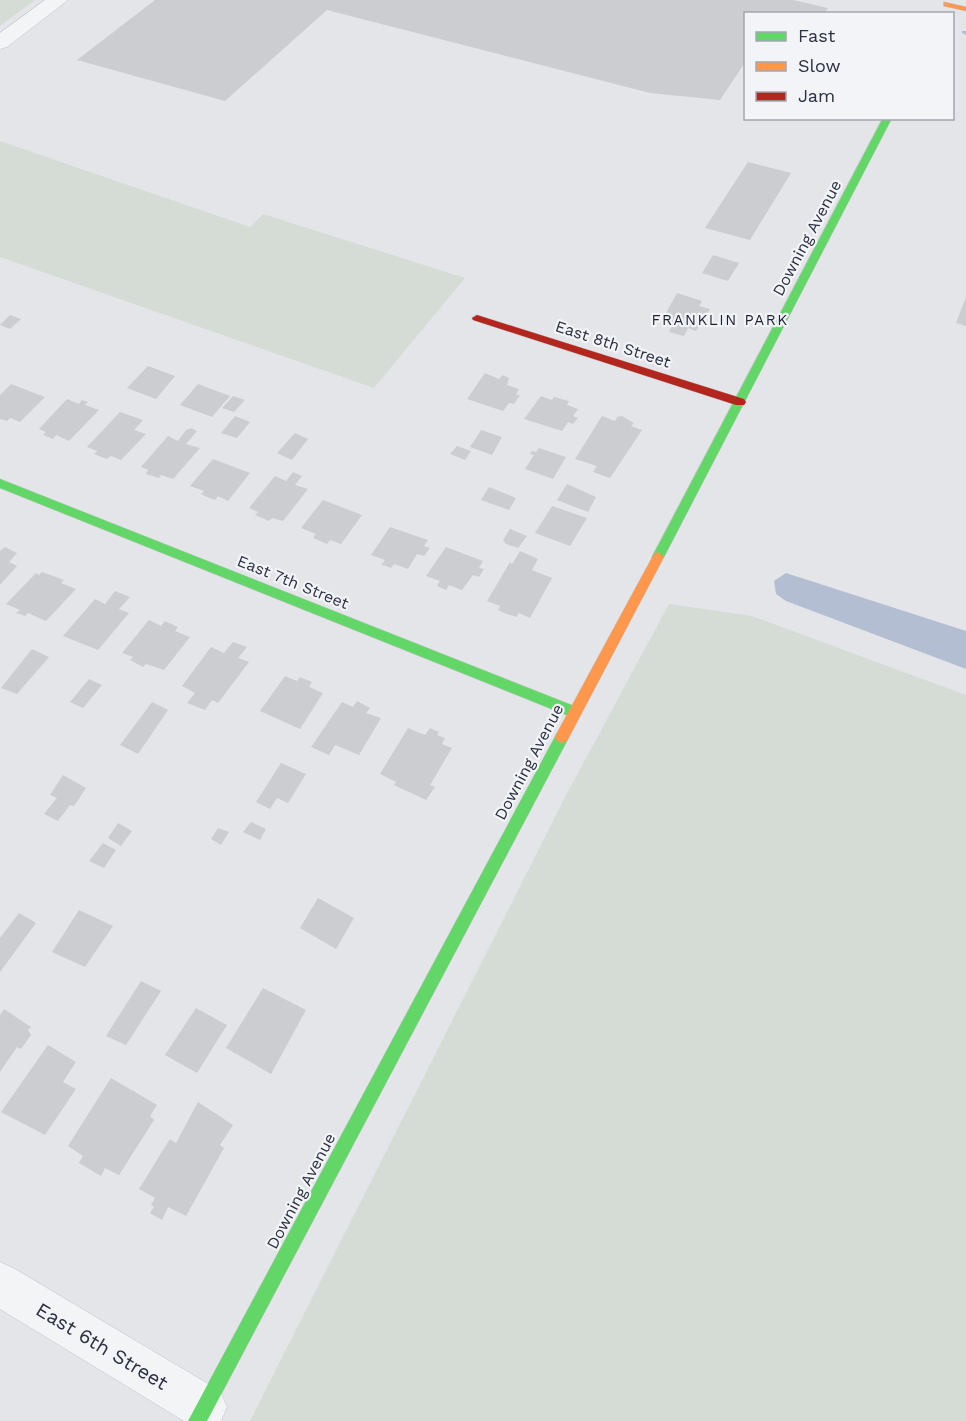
<svg xmlns="http://www.w3.org/2000/svg" width="966" height="1421" font-family="'Work Sans',sans-serif">
<style>
.green{fill:#d4dcd5}
.water{fill:#b4bed2}
.lines{fill:none;stroke-linecap:round;stroke-linejoin:round}
.stream{fill:#b4bed2;fill-rule:evenodd}
.building{fill:#cccdd1}
.street-casing{stroke:#c2c3c7;stroke-width:1}
.fast-casing{stroke:#c2c3c7;stroke-width:1}
.slow-casing{stroke:#c2c3c7;stroke-width:1}
.jam-casing{stroke:#c2c3c7;stroke-width:1}
.street{fill:#f3f4f6;fill-rule:evenodd}
.fast{fill:#63d668;fill-rule:evenodd}
.slow{fill:#ff974d;fill-rule:evenodd}
.jam{fill:#b3261e;fill-rule:evenodd}
.labels{text-anchor:middle;dominant-baseline:central;stroke-width:4.5;stroke-linejoin:round;paint-order:stroke}
.far-neighbourhood-label{font-size:15px;letter-spacing:1.5px;fill:#1d2133;stroke:#f2f4f8}
.street-label{font-size:16px;fill:#2b3042;stroke:#f2f4f8}
.near-street-label{font-size:20px;fill:#2b3042;stroke:#f2f4f8}
</style>
<rect width="100%" height="100%" fill="#e4e5e9"/>
<g class="green">
<polygon points="0,0 35,0 0,26"/>
<polygon points="0,141 250,227 263,214 465,278 374,388 0,257"/>
<polygon points="669,604 752,616 966,695 966,1421 250,1421 563,801"/>
</g>
<polygon class="water" points="786,573 966,631 966,669 786,601 776,594 774,581"/>
<g class="lines">
<polygon class="stream" points="962,31 966,31 966,35 962,33"/>
</g>
<g class="building">
<polygon points="155,0 793,0 828,8 824,14 746,14 746,61 720,100 650,93 327,10 225,101 77,60"/>
<polygon points="748,162 791,173 750,240 705,228"/>
<polygon points="713,255 739,263 728,281 702,273"/>
<polygon points="677,293 702,301 699,306 710,309 696,331 688,328 684,336 669,332 673,324 662,320"/>
<polygon points="966,297 966,326 956,323"/>
<polygon points="10,315 21,319 10,329 0,325"/>
<polygon points="148,366 175,376 156,399 127,388"/>
<polygon points="485,373 499,379 503,375 509,378 507,385 519,389 516,395 520,395 514,404 509,403 503,411 467,399"/>
<polygon points="11,384 45,397 20,422 10,418 7,421 0,419 0,395"/>
<polygon points="198,384 230,396 212,417 180,405"/>
<polygon points="233,396 245,400 234,412 222,408"/>
<polygon points="541,396 552,400 554,397 569,401 567,405 578,409 573,416 578,418 573,424 568,422 562,431 524,419"/>
<polygon points="67,399 79,404 82,400 88,402 85,405 99,410 69,441 56,435 53,439 43,435 46,432 39,429"/>
<polygon points="120,412 143,420 134,430 146,434 121,460 111,456 107,459 94,454 97,451 87,447"/>
<polygon points="235,416 250,422 237,438 221,433"/>
<polygon points="602,416 615,421 617,417 622,416 634,423 631,426 642,430 610,478 593,472 597,466 575,459"/>
<polygon points="191,428 197,431 186,444 200,448 173,479 161,475 159,478 146,474 148,470 141,467 168,436 178,441 186,430"/>
<polygon points="481,430 502,437 492,455 470,447"/>
<polygon points="295,433 308,439 292,460 277,453"/>
<polygon points="457,446 471,451 465,460 450,454"/>
<polygon points="539,448 566,457 553,479 525,469 534,455 530,454 532,451 536,452"/>
<polygon points="213,459 250,473 228,501 218,496 215,500 207,497 201,494 204,491 190,486"/>
<polygon points="293,472 302,476 295,485 308,489 283,521 272,518 269,521 255,515 258,512 249,508 275,476 286,481"/>
<polygon points="567,484 596,497 588,512 557,500"/>
<polygon points="489,487 516,498 509,510 481,500"/>
<polygon points="323,500 362,515 341,544 330,540 327,544 313,538 316,534 301,528"/>
<polygon points="552,506 587,518 570,546 535,533"/>
<polygon points="390,527 428,540 424,546 430,548 424,556 417,554 408,569 394,564 391,568 386,566 381,565 385,560 371,555"/>
<polygon points="510,529 527,536 518,548 506,544 503,540"/>
<polygon points="5,547 17,553 9,562 17,566 0,585 0,551"/>
<polygon points="446,547 483,561 479,568 484,569 479,577 473,575 462,590 449,585 446,590 437,586 440,581 426,576"/>
<polygon points="520,551 538,559 532,570 552,578 530,618 519,613 516,617 504,613 498,610 500,606 487,601 510,562 512,564"/>
<polygon points="42,572 64,580 61,583 76,589 46,621 28,613 25,616 16,613 20,610 6,604 36,573 39,575"/>
<polygon points="115,591 130,597 119,609 129,613 98,650 63,636 95,599 105,604"/>
<polygon points="149,620 161,626 165,621 178,627 175,631 190,637 164,670 146,664 143,667 130,660 133,657 122,653"/>
<polygon points="233,642 247,647 238,658 249,662 218,703 212,700 205,710 187,703 195,693 182,686 211,647 224,653"/>
<polygon points="32,649 49,657 17,694 1,688"/>
<polygon points="285,676 297,681 300,677 312,682 309,687 323,693 300,729 260,711"/>
<polygon points="89,679 102,685 83,708 70,702"/>
<polygon points="357,701 370,708 366,713 381,718 359,755 335,745 329,755 311,747 342,702 353,707"/>
<polygon points="152,702 168,710 138,754 120,745"/>
<polygon points="408,728 425,735 430,728 439,732 437,735 445,738 442,744 452,748 430,785 435,787 426,800 394,785 396,782 380,774"/>
<polygon points="281,763 306,774 288,803 277,798 270,809 256,802"/>
<polygon points="63,775 86,788 74,806 70,805 58,821 44,814 57,798 50,795"/>
<polygon points="251,822 266,829 260,840 243,832"/>
<polygon points="118,823 132,831 121,846 108,838"/>
<polygon points="218,828 229,832 221,845 211,839"/>
<polygon points="103,843 116,850 104,868 89,861"/>
<polygon points="318,898 354,918 336,949 300,928"/>
<polygon points="79,910 113,926 85,967 52,952"/>
<polygon points="19,913 36,923 0,972 0,938"/>
<polygon points="141,981 161,991 126,1045 106,1036"/>
<polygon points="263,988 306,1010 271,1074 226,1048"/>
<polygon points="196,1008 227,1025 197,1073 165,1055"/>
<polygon points="4,1009 31,1027 28,1030 31,1035 21,1049 17,1047 0,1072 0,1015"/>
<polygon points="48,1045 76,1062 63,1082 76,1089 45,1135 1,1112"/>
<polygon points="111,1078 157,1105 150,1116 154,1120 119,1175 105,1168 101,1176 79,1163 83,1156 68,1146"/>
<polygon points="198,1102 233,1125 220,1145 224,1148 186,1216 168,1207 162,1220 150,1213 154,1207 151,1205 155,1198 139,1189 170,1139 176,1143"/>
</g>
<g class="lines">
<g class="street-casing">
<g id="street">
<polygon points="45,0 68,0 7,47 0,49 0,33"/>
<polygon points="0,1262 15,1269 220,1391 227,1407 221,1421 184,1421 0,1309"/>
</g>
</g>
<g class="fast-casing">
<g id="fast">
<polygon points="883,118 892,118 664,557 658,562 654,560 652,557"/>
<polygon points="0,479 579,708 581,712 579,716 569,716 0,488"/>
<polygon points="562,731 567,733 569,737 567,741 207,1421 188,1421 557,733"/>
</g>
</g>
<g class="slow-casing">
<g id="slow">
<polygon points="944,2 966,7 966,11 944,6"/>
<polygon points="658,552 664,557 567,741 562,743 557,741 555,737 557,733 654,554"/>
</g>
</g>
<g class="jam-casing">
<polygon id="jam" points="477,315 744,399 746,402 744,405 736,405 473,320 472,318"/>
</g>
<use href="#street" class="street"/>
<use href="#fast" class="fast"/>
<use href="#slow" class="slow"/>
<use href="#jam" class="jam"/>
</g>
<g class="labels">
<g class="far-neighbourhood-label">
<text x="720" y="320">FRANKLIN PARK</text>
</g>
<g class="street-label">
<text transform="translate(807 238) rotate(-62)">Downing Avenue</text>
<text transform="translate(613 344) rotate(18)">East 8th Street</text>
<text transform="translate(293 582) rotate(22)">East 7th Street</text>
<text transform="translate(529 762) rotate(-62)">Downing Avenue</text>
<text transform="translate(301 1191) rotate(-62)">Downing Avenue</text>
</g>
<g class="near-street-label">
<text transform="translate(102 1346) rotate(31)">East 6th Street</text>
</g>
</g>
<rect x="744" y="12" width="210" height="108" fill="#f2f4f8" stroke="#a2a6af" stroke-width="1.5"/>
<rect x="756" y="32" width="30" height="9" fill="#63d668" stroke="#a2a6af" stroke-width="1.5"/>
<text x="798" y="42" font-size="18" fill="#2b3042">Fast</text>
<rect x="756" y="62" width="30" height="9" fill="#ff974d" stroke="#a2a6af" stroke-width="1.5"/>
<text x="798" y="72" font-size="18" fill="#2b3042">Slow</text>
<rect x="756" y="92" width="30" height="9" fill="#b3261e" stroke="#a2a6af" stroke-width="1.5"/>
<text x="798" y="102" font-size="18" fill="#2b3042">Jam</text>
</svg>
